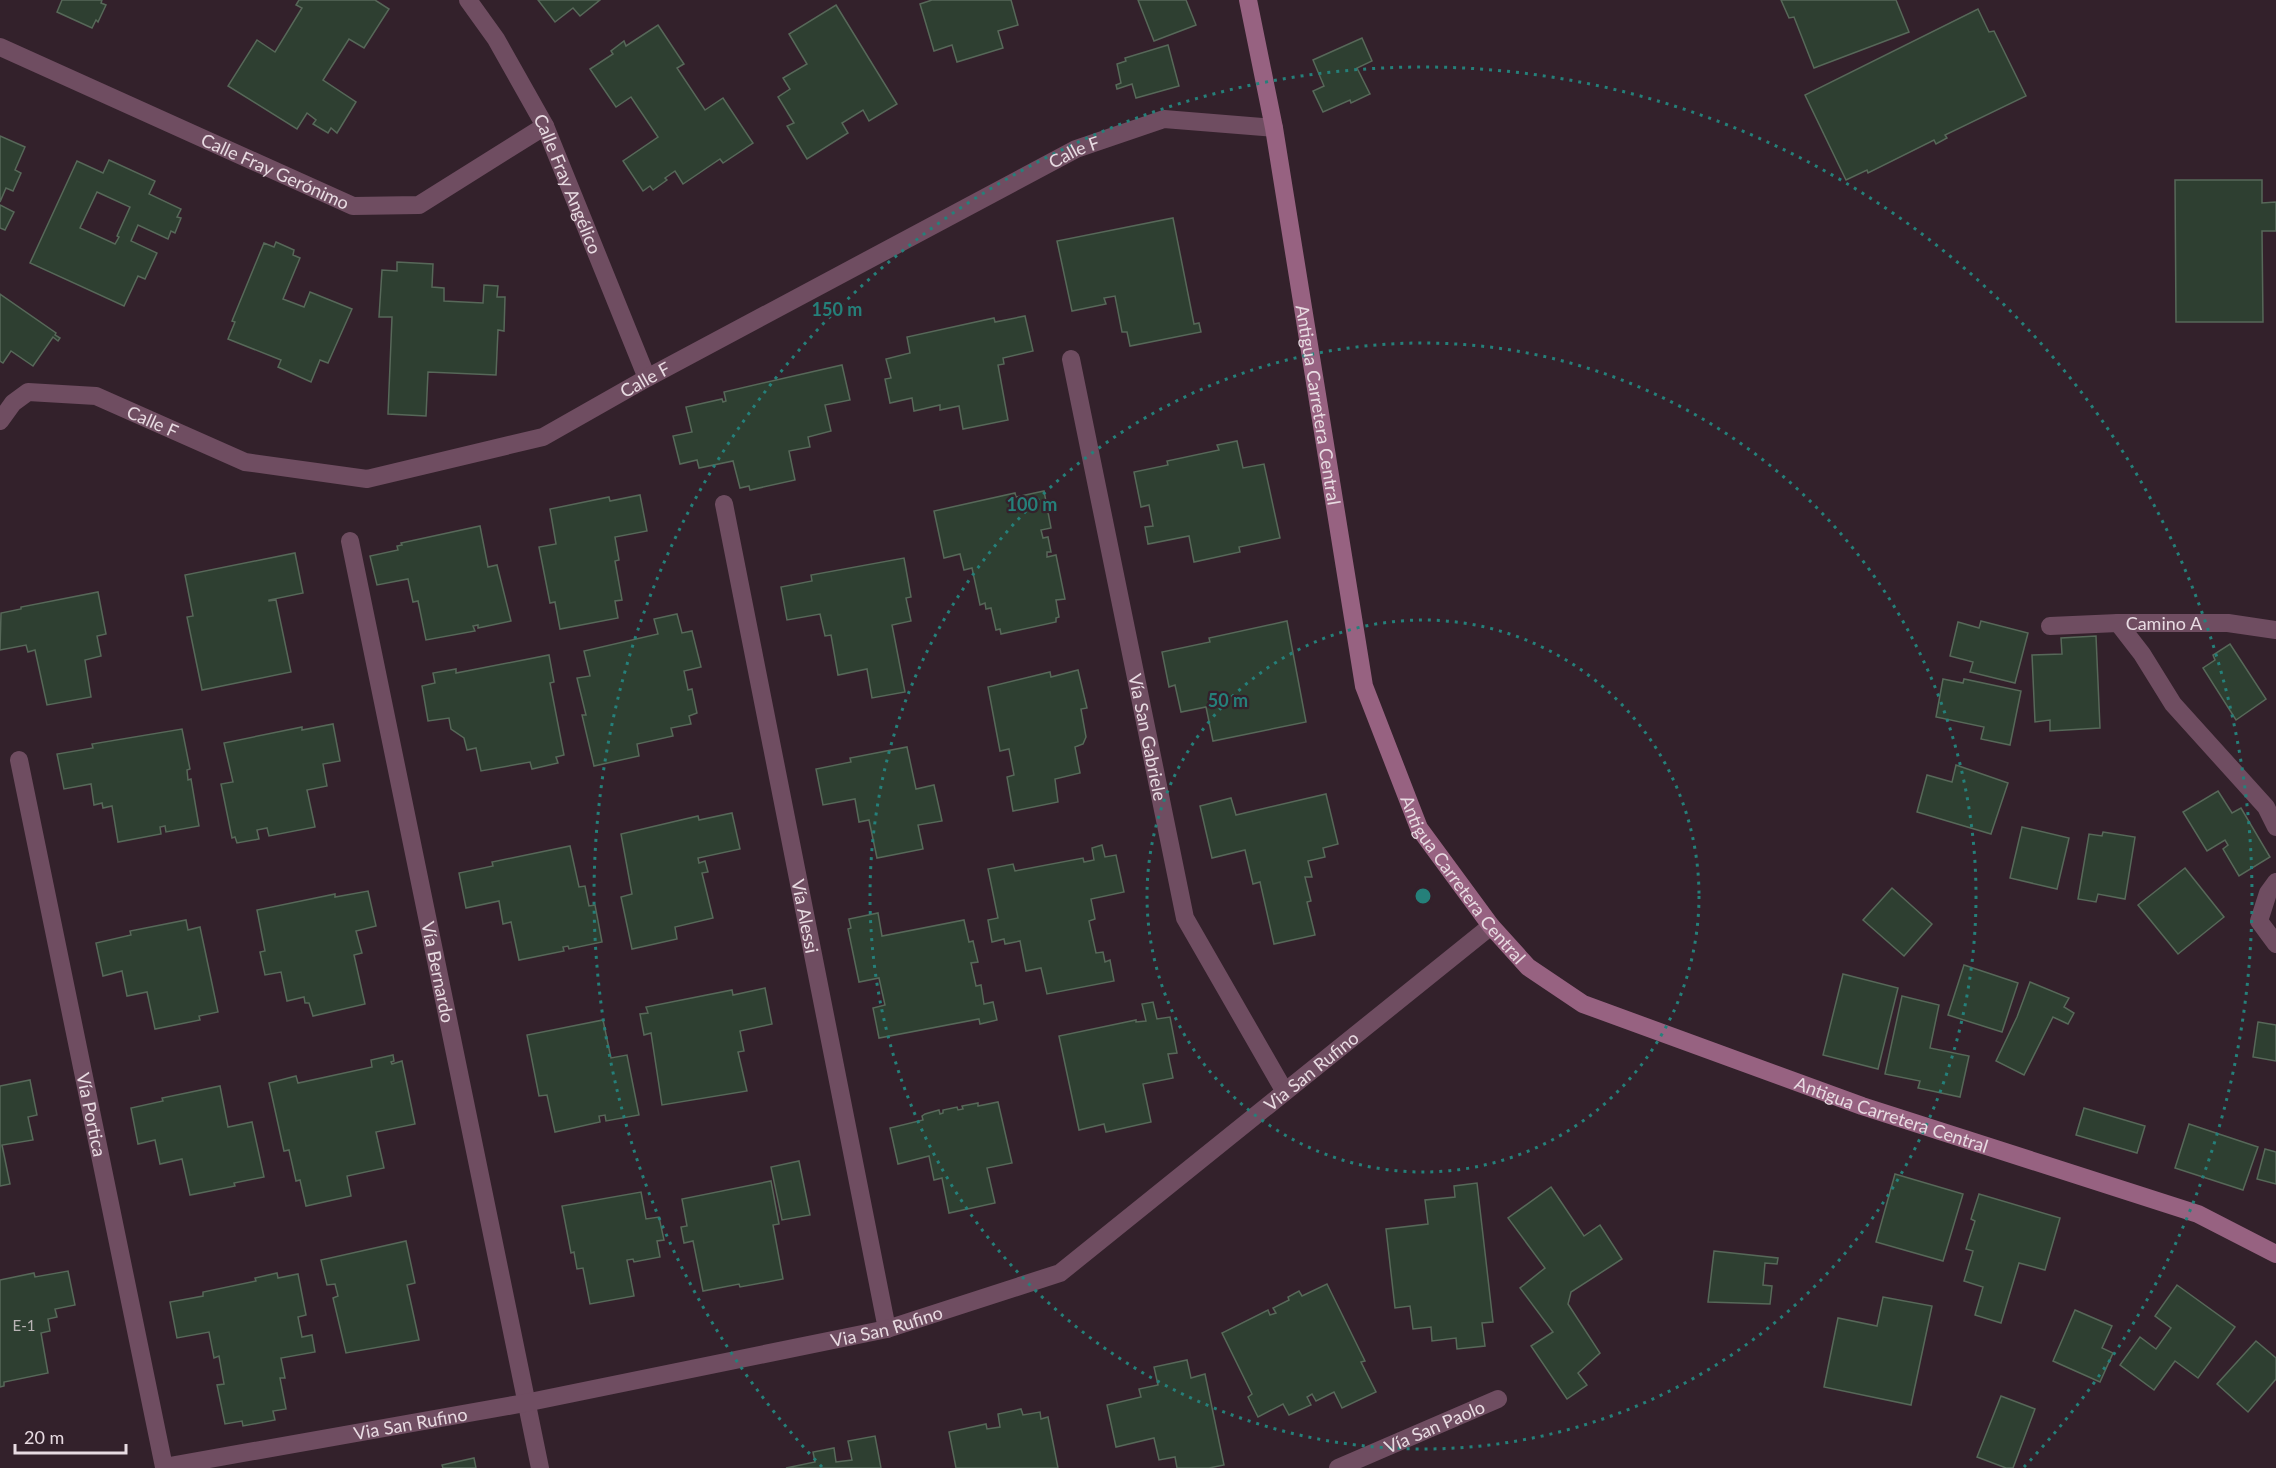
<svg xmlns="http://www.w3.org/2000/svg" width="2276" height="1468" font-family="Lato,sans-serif">
<style>
.building{fill:#2e3f31;stroke:#576859;stroke-width:1.5;fill-rule:evenodd}
.lines{fill:none;stroke-linecap:round;stroke-linejoin:round}
.street{stroke:#6f4d61;stroke-width:18}
.secondary{stroke:#976281;stroke-width:18}
.ring{fill:none;stroke:#25807a;stroke-width:3;stroke-dasharray:3 6}
.labels{text-anchor:middle;dominant-baseline:central;stroke-width:4.5;stroke-linejoin:round;paint-order:stroke}
.number-label{font-size:15px;fill:#bab4b6}
.street-label{font-size:18px;fill:#e8dbe2;stroke:#33212b}
.centre{fill:#25807a;stroke:#33212b;stroke-width:3}
.ring-label{font-size:18px;text-anchor:middle;font-weight:bold;fill:#25807a;stroke:#33212b;stroke-width:4.5;stroke-linejoin:round;paint-order:stroke}
</style>
<rect width="100%" height="100%" fill="#33212b"/>
<g class="building">
<polygon points="62,0 102,0 101,3 106,5 98,22 96,20 92,28 57,12"/>
<polygon points="299,0 375,0 389,9 364,48 349,39 323,80 356,102 337,133 331,128 328,133 313,124 316,120 307,113 297,129 228,86 257,40 275,52 302,8 296,5"/>
<polygon points="538,0 600,0 580,16 573,8 555,22"/>
<polygon points="932,0 1011,0 1018,25 998,31 1003,48 957,62 952,45 934,51 920,4"/>
<polygon points="1138,0 1186,0 1196,25 1154,41"/>
<polygon points="1781,0 1896,0 1909,32 1814,68 1794,17 1789,18"/>
<polygon points="836,5 897,104 869,121 863,110 842,123 848,133 807,159 787,126 794,123 778,97 790,89 783,78 807,64 789,34"/>
<polygon points="1978,9 1989,32 1994,31 2026,96 1945,135 1947,138 1936,144 1934,140 1868,173 1867,170 1846,180 1805,95"/>
<polygon points="658,25 684,64 677,68 705,110 723,98 753,143 723,163 720,159 683,184 675,171 665,178 667,180 653,190 650,186 643,191 623,161 658,137 631,97 616,107 590,69 613,54 611,51 624,41 626,46"/>
<polygon points="1362,38 1372,61 1357,68 1370,94 1351,103 1350,100 1323,112 1313,91 1324,86 1313,60"/>
<polygon points="1168,45 1179,86 1136,98 1132,84 1117,89 1116,85 1121,83 1117,64 1126,61 1125,58"/>
<polygon points="0,136 25,147 15,170 21,173 13,191 6,188 0,202"/>
<path d="M109 160 155 181 149 194 181 209 177 217 181 218 175 233 171 231 168 239 138 225 131 241 157 253 145 279 138 276 124 306 30 263 77 161 103 173ZM97 192 130 207 117 236 119 237 115 244 80 228Z"/>
<polygon points="2175,180 2262,180 2262,203 2276,202 2276,231 2262,231 2263,322 2176,322"/>
<polygon points="0,205 14,212 5,230 0,228"/>
<polygon points="1173,218 1194,324 1199,323 1201,332 1130,346 1127,332 1122,332 1115,296 1104,298 1106,304 1072,311 1057,241"/>
<polygon points="276,242 294,250 293,255 300,258 283,299 304,307 310,292 352,309 328,363 320,360 311,382 278,367 281,360 228,339 235,322 232,321 264,243 274,247"/>
<polygon points="397,262 433,264 432,287 444,288 444,301 483,303 484,285 498,286 497,297 505,297 504,331 498,330 496,375 428,372 426,416 388,414 392,317 379,317 382,270 397,271"/>
<polygon points="0,294 56,333 55,335 60,338 58,341 53,337 33,366 11,351 3,363 0,361"/>
<polygon points="1025,316 1033,351 1003,358 1004,364 998,365 1008,420 963,429 959,406 940,410 940,405 914,411 912,398 890,403 885,379 891,378 886,359 910,353 907,337 994,318 995,322"/>
<polygon points="842,365 850,400 825,405 831,431 808,437 810,447 789,451 795,480 750,490 749,486 740,488 733,461 699,468 697,460 680,464 673,436 692,432 686,407 722,399 723,402 726,401 724,392"/>
<polygon points="1237,441 1243,468 1264,464 1280,538 1239,547 1240,552 1194,562 1189,536 1148,544 1145,527 1153,526 1149,505 1141,507 1134,472 1168,465 1167,461 1219,450 1217,445"/>
<polygon points="1044,491 1051,528 1041,530 1043,538 1048,537 1051,552 1047,552 1047,557 1056,555 1065,599 1056,600 1059,617 1056,618 1056,622 1001,634 1000,629 996,630 991,608 986,609 985,603 980,605 972,568 964,570 960,554 944,558 934,511 1015,493 1016,497"/>
<polygon points="640,495 647,531 615,537 619,560 615,561 622,600 615,601 618,618 560,629 555,602 550,603 539,547 556,544 550,509 609,497 610,501"/>
<polygon points="480,526 488,567 497,565 511,621 478,628 478,625 473,626 475,631 426,640 418,601 413,602 408,579 377,585 370,556 398,550 397,546 402,545 401,543"/>
<polygon points="295,553 303,593 269,600 269,601 276,600 291,672 202,690 187,617 193,616 185,575"/>
<polygon points="904,558 911,597 906,598 911,621 892,625 905,692 872,698 867,669 838,675 831,635 825,636 820,614 787,620 781,587 812,581 811,575"/>
<polygon points="98,592 106,634 97,636 101,656 85,660 91,697 47,705 35,650 28,652 26,645 0,650 1,613 21,609 21,607"/>
<polygon points="677,614 682,633 692,631 701,667 684,671 688,690 692,689 697,713 689,716 691,724 671,728 673,736 637,744 639,756 594,766 582,715 586,715 577,678 590,676 584,651 658,634 654,619"/>
<polygon points="1287,621 1306,722 1213,741 1206,707 1181,712 1175,685 1169,687 1162,652 1210,642 1209,638"/>
<polygon points="1981,621 2028,633 2015,683 1970,672 1973,662 1950,656 1958,622 1979,628"/>
<polygon points="2096,636 2100,728 2050,731 2050,720 2035,722 2032,655 2062,654 2061,638"/>
<polygon points="2230,644 2266,699 2236,720 2203,668 2215,660 2213,655"/>
<polygon points="549,655 554,682 550,683 564,755 556,757 558,763 532,769 530,762 481,771 476,748 467,750 464,738 451,729 449,718 428,721 422,686 435,683 433,673 456,669 456,673"/>
<polygon points="1078,670 1087,708 1081,709 1086,737 1083,744 1075,747 1080,773 1055,779 1058,802 1013,811 1007,777 1014,775 1009,749 1000,751 988,687 1050,672 1051,677"/>
<polygon points="1943,679 1963,683 1964,679 2021,691 2010,745 1981,739 1984,727 1936,717"/>
<polygon points="333,724 340,761 323,764 327,786 307,790 315,827 269,836 267,828 257,830 259,839 237,843 235,837 232,838 221,784 233,782 224,743 302,727 302,730"/>
<polygon points="182,729 190,769 187,770 188,780 191,779 199,826 166,832 165,826 160,827 161,834 118,842 112,806 103,808 102,803 94,805 91,784 64,789 57,754 93,748 92,744"/>
<polygon points="907,747 916,789 934,785 942,821 918,825 923,849 877,858 869,820 859,822 855,799 823,805 816,769 851,762 850,758"/>
<polygon points="1956,765 2008,783 1991,834 1917,812 1927,775 1952,782"/>
<polygon points="2218,791 2232,813 2241,808 2270,857 2239,876 2223,849 2228,845 2225,840 2207,851 2183,812"/>
<polygon points="1326,794 1338,844 1323,848 1325,857 1308,861 1312,877 1305,877 1311,901 1307,902 1315,935 1274,944 1260,882 1253,884 1245,850 1212,858 1200,806 1231,798 1236,815"/>
<polygon points="732,813 740,849 698,858 699,863 705,861 708,872 702,873 713,918 675,927 677,939 632,949 621,897 632,894 621,834 698,816 699,820"/>
<polygon points="2022,827 2069,838 2057,889 2010,878"/>
<polygon points="2103,832 2135,837 2125,899 2098,894 2096,902 2078,899 2089,834 2102,836"/>
<polygon points="1102,845 1105,857 1116,855 1124,892 1091,899 1095,919 1089,921 1096,953 1103,952 1105,962 1110,960 1114,981 1047,994 1041,968 1026,971 1020,941 1005,944 1004,939 992,942 988,920 998,918 988,869 1013,864 1015,871 1083,858 1084,862 1094,860 1092,848"/>
<polygon points="570,846 579,887 585,886 589,906 595,905 602,942 569,949 568,946 563,947 564,951 519,960 511,922 503,924 499,901 466,908 459,873 493,866 492,862"/>
<polygon points="2185,868 2224,917 2178,954 2138,905"/>
<polygon points="1892,888 1932,924 1904,956 1863,920"/>
<polygon points="368,891 376,926 356,931 362,953 354,955 365,1004 313,1016 309,1003 305,1003 304,997 287,1001 281,972 265,975 260,952 265,951 257,910 335,894 335,897"/>
<polygon points="878,913 882,936 964,920 969,942 973,941 978,962 971,963 976,986 981,985 984,1004 993,1002 997,1020 980,1024 979,1019 879,1038 873,1008 885,1005 879,978 859,982 848,929 851,928 849,919"/>
<polygon points="186,920 188,930 200,927 218,1012 199,1016 200,1020 155,1029 147,992 127,996 122,971 103,976 96,943 131,935 130,931"/>
<polygon points="1964,965 2018,983 2002,1032 1948,1015"/>
<polygon points="1843,974 1898,988 1878,1069 1823,1055"/>
<polygon points="2030,982 2069,998 2064,1007 2074,1013 2068,1024 2053,1017 2024,1075 1996,1061 2017,1017"/>
<polygon points="765,988 772,1024 740,1031 744,1051 738,1052 747,1091 662,1105 651,1033 644,1035 640,1014 648,1013 646,1007 732,990 733,995"/>
<polygon points="1902,996 1939,1005 1930,1048 1969,1056 1960,1097 1918,1088 1920,1081 1885,1074"/>
<polygon points="1153,1002 1157,1019 1170,1017 1177,1053 1168,1054 1173,1078 1143,1084 1151,1122 1106,1132 1104,1124 1079,1130 1059,1036 1136,1020 1136,1022 1146,1021 1142,1004"/>
<polygon points="603,1020 611,1058 627,1055 639,1115 606,1121 605,1115 599,1116 600,1122 555,1132 547,1095 539,1096 527,1035"/>
<polygon points="2258,1022 2276,1025 2276,1061 2253,1057"/>
<polygon points="393,1055 394,1061 391,1062 392,1064 402,1061 415,1124 376,1132 384,1168 347,1176 351,1196 306,1206 300,1180 296,1181 289,1150 284,1151 269,1083 296,1076 298,1083 372,1067 371,1060"/>
<polygon points="30,1080 37,1115 28,1117 33,1140 2,1145 10,1184 0,1186 0,1086"/>
<polygon points="220,1086 228,1127 252,1122 264,1177 234,1183 235,1186 190,1195 182,1159 160,1164 155,1140 138,1144 131,1108 163,1101 162,1098"/>
<polygon points="998,1102 1012,1163 987,1168 995,1203 949,1213 942,1178 934,1180 929,1156 898,1164 890,1128 923,1120 922,1116 925,1114 939,1110 940,1114 943,1113 943,1110 957,1107 958,1110 963,1109 962,1106 978,1103 978,1106"/>
<polygon points="2084,1108 2145,1126 2137,1153 2076,1135"/>
<polygon points="2189,1124 2258,1147 2243,1190 2175,1168"/>
<polygon points="2265,1149 2276,1152 2276,1184 2257,1179"/>
<polygon points="799,1161 810,1215 782,1220 771,1167"/>
<polygon points="1895,1174 1963,1194 1943,1261 1876,1242"/>
<polygon points="771,1181 779,1224 773,1225 783,1279 740,1287 739,1284 703,1291 693,1241 684,1243 681,1227 687,1226 682,1199"/>
<polygon points="1477,1183 1493,1322 1482,1323 1485,1346 1457,1349 1456,1338 1432,1341 1431,1327 1413,1329 1410,1306 1395,1308 1386,1229 1428,1224 1425,1200 1455,1197 1454,1186"/>
<polygon points="1551,1187 1584,1236 1600,1225 1622,1259 1571,1292 1568,1304 1600,1353 1578,1373 1587,1385 1567,1399 1531,1346 1553,1332 1520,1288 1545,1268 1508,1218"/>
<polygon points="641,1192 646,1219 659,1217 664,1240 657,1241 660,1257 634,1262 633,1259 627,1260 634,1296 590,1304 583,1268 577,1269 574,1252 571,1253 562,1206"/>
<polygon points="1979,1194 2060,1218 2045,1270 2019,1263 2001,1323 1975,1315 1983,1287 1964,1281 1973,1251 1966,1249 1975,1221 1971,1219"/>
<polygon points="406,1241 415,1283 407,1285 419,1340 346,1353 333,1298 338,1296 335,1284 327,1285 321,1260"/>
<polygon points="1714,1251 1778,1258 1777,1264 1765,1263 1763,1285 1772,1286 1770,1304 1708,1302"/>
<polygon points="68,1271 75,1305 55,1309 57,1317 48,1319 50,1331 41,1333 48,1373 4,1382 4,1386 0,1387 0,1280 34,1273 35,1277"/>
<polygon points="277,1273 278,1278 298,1274 306,1315 298,1317 302,1337 312,1335 315,1352 281,1358 285,1378 280,1378 286,1409 273,1411 275,1420 243,1426 242,1421 225,1424 217,1385 224,1384 219,1356 214,1358 209,1332 177,1338 170,1302 203,1296 203,1292 256,1281 255,1278"/>
<polygon points="1327,1284 1365,1361 1361,1362 1376,1392 1342,1408 1334,1392 1316,1401 1312,1394 1307,1397 1311,1405 1289,1415 1283,1404 1258,1417 1248,1397 1252,1394 1222,1333 1268,1310 1270,1315 1276,1313 1273,1308 1289,1300 1288,1297 1299,1291 1302,1296"/>
<polygon points="2177,1285 2235,1327 2198,1378 2175,1361 2154,1390 2120,1365 2140,1337 2156,1349 2171,1328 2155,1316"/>
<polygon points="1883,1297 1932,1306 1911,1405 1824,1387 1838,1318 1877,1326"/>
<polygon points="2075,1310 2112,1326 2102,1348 2113,1353 2100,1382 2053,1361"/>
<polygon points="2256,1341 2276,1358 2276,1379 2248,1412 2217,1384"/>
<polygon points="1187,1360 1191,1378 1205,1374 1224,1465 1209,1468 1177,1468 1175,1457 1159,1460 1154,1438 1116,1447 1107,1405 1141,1397 1139,1389 1158,1385 1154,1367"/>
<polygon points="2001,1396 2035,1409 2013,1468 2006,1468 1977,1457"/>
<polygon points="1021,1409 1023,1415 1040,1412 1041,1419 1048,1417 1058,1468 956,1468 949,1432 986,1424 987,1429 1000,1427 998,1414"/>
<polygon points="875,1436 881,1468 786,1468 815,1462 813,1452 834,1448 836,1462 852,1460 848,1441"/>
<polygon points="474,1458 476,1468 443,1468 442,1465"/>
</g>
<g class="lines">
<g class="street">
<path id="s1" d="M468 0 496 39 545 126 647 378"/>
<path id="s2" d="M0 47 353 206 419 205 545 126"/>
<path id="s3" d="M1071 359 1185 918 1285 1092"/>
<path id="s4" d="M0 421 13 403 28 392 96 396 245 462 367 479 543 437 647 378 1076 149 1164 119 1274 128"/>
<path id="s5" d="M724 504 887 1329"/>
<path id="s6" d="M350 541 540 1468"/>
<polyline points="2118,623 2142,654 2173,704 2266,807 2276,827"/>
<path id="s7" d="M2050 626 2118 623H2228L2276 630"/>
<path id="s8" d="M19 760 164 1467 525 1403 887 1329 1060 1273 1491 926"/>
<polyline points="2276,882 2268,893 2259,921 2276,944"/>
<path id="s9" d="M1338 1468 1498 1399"/>
</g>
<path class="secondary" id="s10" d="M1248 0 1274 128 1364 686 1419 828 1491 926 1528 967 1583 1004 1862 1106 2198 1214 2276 1254"/>
</g>
<g class="ring">
<circle cx="1423" cy="896" r="276"/>
<circle cx="1423" cy="896" r="553"/>
<path d="M822 1467A829 829 0 1 1 2024 1467"/>
</g>
<g class="labels">
<g class="number-label">
<text x="24" y="1325">E-1</text>
</g>
<g class="street-label">
<text stroke="none"><textPath href="#s4" startOffset="1179">Calle F</textPath></text>
<text stroke="none"><textPath href="#s2" startOffset="302">Calle Fray Gerónimo</textPath></text>
<text stroke="none"><textPath href="#s1" startOffset="210">Calle Fray Angélico</textPath></text>
<text stroke="none"><textPath href="#s4" startOffset="693">Calle F</textPath></text>
<text stroke="none"><textPath href="#s10" startOffset="411">Antigua Carretera Central</textPath></text>
<text stroke="none"><textPath href="#s4" startOffset="171">Calle F</textPath></text>
<text stroke="none"><textPath href="#s7" startOffset="114">Camino A</textPath></text>
<text stroke="none"><textPath href="#s3" startOffset="386">Vía San Gabriele</textPath></text>
<text stroke="none"><textPath href="#s10" startOffset="915">Antigua Carretera Central</textPath></text>
<text stroke="none"><textPath href="#s5" startOffset="420">Vía Alessi</textPath></text>
<text stroke="none"><textPath href="#s6" startOffset="440">Vía Bernardo</textPath></text>
<text stroke="none"><textPath href="#s8" startOffset="1962">Via San Rufino</textPath></text>
<text stroke="none"><textPath href="#s8" startOffset="362">Vía Portica</textPath></text>
<text stroke="none"><textPath href="#s10" startOffset="1419">Antigua Carretera Central</textPath></text>
<text stroke="none"><textPath href="#s8" startOffset="1458">Via San Rufino</textPath></text>
<text stroke="none"><textPath href="#s8" startOffset="972">Via San Rufino</textPath></text>
<text stroke="none"><textPath href="#s9" startOffset="105">Vía San Paolo</textPath></text>
</g>
</g>
<circle cx="1423" cy="896" r="9" class="centre"/>
<g class="ring-label">
<text x="837" y="316">150 m</text>
<text x="1032" y="511">100 m</text>
<text x="1228" y="707">50 m</text>
</g>
<path d="M15 1444v9h111v-9" fill="none" stroke="#e8dbe2" stroke-width="3"/>
<text x="24" y="1444" font-size="18" fill="#e8dbe2" stroke="#33212b" stroke-width="4.5" paint-order="stroke">20 m</text>
</svg>
